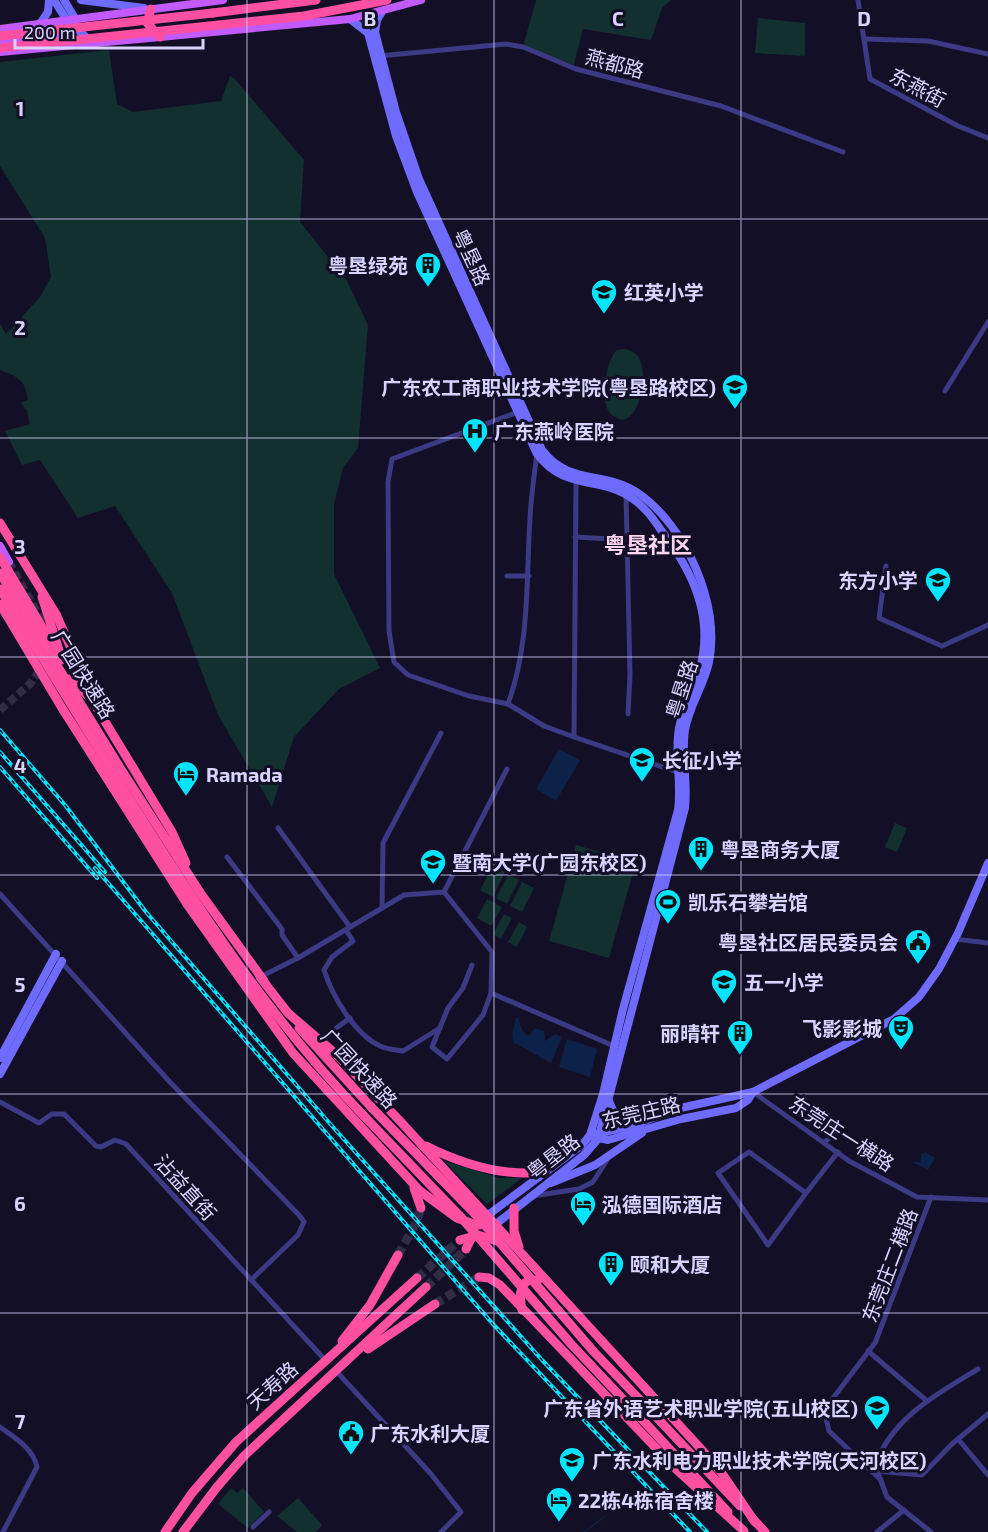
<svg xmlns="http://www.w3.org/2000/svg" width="988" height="1532" font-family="'Exo 2','Noto Sans SC',sans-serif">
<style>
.green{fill:#12302f}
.water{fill:#0c2248}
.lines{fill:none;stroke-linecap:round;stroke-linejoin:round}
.stream{stroke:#0c2248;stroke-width:1.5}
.primary-tunnel{stroke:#312d47;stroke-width:8;stroke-dasharray:8 4;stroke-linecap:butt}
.highway-tunnel{stroke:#312d47;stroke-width:9;stroke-dasharray:9 4.5;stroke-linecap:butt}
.street{stroke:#3d3a85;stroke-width:5}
.secondary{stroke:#6f6bff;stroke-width:8}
.primary{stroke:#c25bff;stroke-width:8}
.highway{stroke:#ff4fa3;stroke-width:9}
.rail-casing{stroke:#00e5ff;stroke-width:4}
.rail{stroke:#130f26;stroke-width:1.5;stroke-dasharray:4.5;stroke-linecap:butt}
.highway-bridge{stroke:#ff4fa3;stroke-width:9}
.grid{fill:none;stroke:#d9d4ff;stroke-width:1.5;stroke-opacity:0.55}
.labels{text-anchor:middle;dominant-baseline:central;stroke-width:6;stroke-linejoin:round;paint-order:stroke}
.street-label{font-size:20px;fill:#d9d4ff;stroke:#130f26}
.poi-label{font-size:20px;font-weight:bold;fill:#d9d4ff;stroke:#130f26;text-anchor:start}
.quarter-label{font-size:22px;font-weight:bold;fill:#ffd6f0;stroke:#130f26}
.grid-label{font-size:20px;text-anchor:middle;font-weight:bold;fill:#d9d4ff;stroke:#130f26;stroke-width:6;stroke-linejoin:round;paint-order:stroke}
</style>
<rect width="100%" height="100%" fill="#130f26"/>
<g class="green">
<polygon points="536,0 671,0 662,8 651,40 583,29 574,65 523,47"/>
<polygon points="758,18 805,23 805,56 755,53"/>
<path d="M109 50 117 104 133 112 221 101 230 76 234 78 304 160 300 222 346 279 368 325 358 448 343 468 334 504V574L380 668 339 689 294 737 272 807 218 715 172 593 115 506 78 518 40 460 22 465 5 431 30 424 27 411 21 403 28 400C25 380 19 377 0 370V324L6 334 40 297 51 277 45 238 0 166V62Z"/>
<path d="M625 349C632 351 637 353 640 360 647 375 642 415 623 420 617 418 611 416 608 410 601 397 606 359 617 350Z"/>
<polygon points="895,823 907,828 897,852 885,847"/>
<polygon points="576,845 636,862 609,958 549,941"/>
<polygon points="493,866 505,872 493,897 480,890"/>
<polygon points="508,875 519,880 507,904 496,898"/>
<polygon points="522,882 534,888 522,912 510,906"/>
<polygon points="487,899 502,907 491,926 477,918"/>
<polygon points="504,914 512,918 501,939 493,934"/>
<polygon points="519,922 527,927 517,947 508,942"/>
<polygon points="444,1161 499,1178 522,1178 487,1204"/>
<polygon points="231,1488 237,1493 243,1488 264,1512 248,1528 218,1504"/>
<polygon points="298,1498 322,1525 316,1532 297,1532 277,1516"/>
</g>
<g class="water">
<polygon points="559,749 580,760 556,801 536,789"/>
<polygon points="518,1017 522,1030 528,1036 535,1028 544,1031 545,1041 555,1034 562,1037 551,1063 513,1042 512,1034 516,1018"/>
<polygon points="567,1039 597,1049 590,1077 559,1067"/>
<polygon points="925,1152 935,1158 928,1170 912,1162 921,1162 921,1154"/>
</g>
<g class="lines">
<polyline class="stream" points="584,1532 604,1517"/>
<g class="primary-tunnel">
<polyline points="9,562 42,621"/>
<polyline points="0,710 30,684 41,668"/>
</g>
<g class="highway-tunnel">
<polyline points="398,1255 416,1223 421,1208"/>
<polyline points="417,1278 460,1240"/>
<polyline points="426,1287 466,1249"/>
<polyline points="435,1304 479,1277"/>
</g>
<g class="street">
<polyline points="858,0 870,79 958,126 988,138"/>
<polyline points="865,39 928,41 988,54"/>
<polyline points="379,56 506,44 523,47 576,69 721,106 843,152"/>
<polyline points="945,391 988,322"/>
<path d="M537 454C534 476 531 497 530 518 526 582 530 643 508 704L544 726 574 737 576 482"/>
<polyline points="626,493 630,675 628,714"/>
<polyline points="575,537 628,540"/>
<polyline points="886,566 879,618 942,646 988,625"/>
<polyline points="507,576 529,576"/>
<polyline points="508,704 469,696 408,675 394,662 389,631 388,482 392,459 518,412"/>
<polyline points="574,737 680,773"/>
<polyline points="507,769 444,892 492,952 491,993 614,1046"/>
<polyline points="278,828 350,927"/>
<polyline points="227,857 282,929 282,935 298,958"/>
<polyline points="0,894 168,1080 299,1215 304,1222 298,1235 251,1280"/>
<polyline points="382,908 383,843 441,733"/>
<path d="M346 930 353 941 332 957 324 970C332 995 354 1034 380 1046 386 1049 395 1050 403 1051L440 1028"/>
<polyline points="955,939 988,943"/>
<polyline points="472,965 463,988 448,1008 432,1047 447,1059 483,1015 491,993"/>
<polyline points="260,977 298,958 404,895 444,892"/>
<polyline points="320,1040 350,1018"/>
<polyline points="753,1092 849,1161 917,1197 988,1200"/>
<polyline points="0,1102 39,1123 52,1114 64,1114 96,1146 101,1147 115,1140 126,1144 326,1361"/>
<polyline points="824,1142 841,1131"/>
<polyline points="806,1193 768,1245 718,1173 749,1152 806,1193 838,1152"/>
<polyline points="532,1196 579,1189 593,1182 609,1157"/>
<polyline points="868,1351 927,1401"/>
<polyline points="337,1372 431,1474 461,1512 441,1532"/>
<path d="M0 1427C15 1438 33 1448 37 1467L3 1532"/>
<polyline points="958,1439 988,1475"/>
<polyline points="877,1471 922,1475 952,1444 988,1414"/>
<polyline points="881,1480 829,1431 824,1410 875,1343 931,1197"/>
<polyline points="253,1527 269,1512"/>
<polyline points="877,1532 904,1510"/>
<path d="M931 1532 887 1497 875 1465C893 1417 937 1394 978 1369"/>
</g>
<g class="secondary">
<polyline points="54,0 68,22 91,41"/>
<polyline points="64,0 76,20"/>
<polyline points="81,0 144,8"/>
<path d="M382 12 377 20 375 32 396 112 419 179 542 450C569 486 604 470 638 493 686 526 721 605 709 662 704 686 689 706 685 730 681 756 688 782 685 808L598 1139 584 1155 496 1224"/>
<path d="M350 19 368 33 396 136 417 192 537 454C565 492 601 475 633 499 646 508 654 520 663 533 693 572 714 617 700 668 694 688 683 707 679 728 674 755 682 782 678 810L623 1009 603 1094 590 1135 582 1145 488 1215"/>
<polyline points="39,25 48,12 49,0"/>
<polyline points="0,1058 56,954"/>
<polyline points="0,1074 62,961"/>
<polyline points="609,1101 616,1117 636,1124"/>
<polyline points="597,1134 637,1124 676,1109 753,1092 894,1019 919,997 939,969 958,933 988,863"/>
<polyline points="594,1137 608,1140 681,1119 736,1108 748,1100 753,1092"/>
<polyline points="551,1183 595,1165 642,1133"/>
</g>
<g class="primary">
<polyline points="0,29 223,0"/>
<polyline points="0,41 66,34 74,31 76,26"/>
<polyline points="0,52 350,19 421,0"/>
<polyline points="0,546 9,562"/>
</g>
<g class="highway">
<polyline points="151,9 147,23 160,37"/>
<polyline points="213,13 316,0"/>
<polyline points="0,523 56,614 98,710 172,832 186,863"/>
<polyline points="0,557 62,660"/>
<polyline points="42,597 59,650"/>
<polyline points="0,604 62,708 189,907 293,1053 420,1191 457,1218 476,1225 496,1224"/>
<polyline points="62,685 65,679 71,679 88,696"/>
<polyline points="124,774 201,894 264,981"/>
<path d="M117 779C191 898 266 1015 364 1116"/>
<polyline points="260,977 288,1013 338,1056 400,1121 701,1449 721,1472 755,1522"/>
<polyline points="299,1028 372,1108"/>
<path d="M426 1146C462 1164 504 1177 545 1172"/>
<polyline points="414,1188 421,1208"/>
<polyline points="514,1208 514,1231 519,1247"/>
<polyline points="460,1240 478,1235 500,1242"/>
<polyline points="466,1249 474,1233"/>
<polyline points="479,1277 489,1278 500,1285 677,1470 744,1531"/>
<path d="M522 1310C520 1298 518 1286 529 1280H538"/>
<polyline points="342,1341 370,1305 398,1255"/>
<polyline points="368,1349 435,1304"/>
<polyline points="645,1405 740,1506"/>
<polyline points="638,1415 728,1512"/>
<polyline points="752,1518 765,1532"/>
<polyline points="165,1532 192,1493 236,1442 417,1278"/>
<polyline points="183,1532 217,1487 244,1456 426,1287"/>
</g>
<g class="rail-casing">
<g id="rail">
<polyline points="0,730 65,805 146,912 332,1126 542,1360 707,1532"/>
<polyline points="0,752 105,872"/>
<polyline points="0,767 97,878"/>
<polyline points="95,868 492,1323 690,1532"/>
</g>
</g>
<use href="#rail" class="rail"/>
<g class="highway-bridge">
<polyline points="0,36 213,13"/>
<polyline points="0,48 304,16 387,0"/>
<polyline points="0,573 124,774"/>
<polyline points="0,589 117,779"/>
<polyline points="372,1108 477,1216 594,1352 645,1405"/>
<polyline points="364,1116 459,1215 572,1345 638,1415"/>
</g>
</g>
<path class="grid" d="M247 0V1532M494 0V1532M741 0V1532M0 219H988M0 438H988M0 657H988M0 875H988M0 1094H988M0 1313H988"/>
<defs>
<g id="building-pin" transform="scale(1.35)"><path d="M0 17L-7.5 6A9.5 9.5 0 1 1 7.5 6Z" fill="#00e5ff" stroke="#130f26"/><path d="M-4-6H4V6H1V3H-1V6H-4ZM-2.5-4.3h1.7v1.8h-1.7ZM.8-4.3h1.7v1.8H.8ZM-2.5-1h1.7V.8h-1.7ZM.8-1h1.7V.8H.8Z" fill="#111"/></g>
<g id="school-pin" transform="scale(1.35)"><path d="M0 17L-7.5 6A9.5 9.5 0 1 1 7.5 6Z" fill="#00e5ff" stroke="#130f26"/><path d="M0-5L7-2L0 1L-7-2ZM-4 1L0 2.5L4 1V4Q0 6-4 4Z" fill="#111"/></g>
<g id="university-pin" transform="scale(1.35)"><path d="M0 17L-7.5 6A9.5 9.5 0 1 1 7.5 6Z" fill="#00e5ff" stroke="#130f26"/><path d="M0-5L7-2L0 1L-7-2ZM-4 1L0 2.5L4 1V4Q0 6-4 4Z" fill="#111"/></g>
<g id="hospital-pin" transform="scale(1.35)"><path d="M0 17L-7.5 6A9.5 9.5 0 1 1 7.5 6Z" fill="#00e5ff" stroke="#130f26"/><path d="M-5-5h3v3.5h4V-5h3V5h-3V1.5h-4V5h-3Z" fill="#111"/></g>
<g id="hotel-pin" transform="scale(1.35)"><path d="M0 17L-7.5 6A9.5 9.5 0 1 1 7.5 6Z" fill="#00e5ff" stroke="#130f26"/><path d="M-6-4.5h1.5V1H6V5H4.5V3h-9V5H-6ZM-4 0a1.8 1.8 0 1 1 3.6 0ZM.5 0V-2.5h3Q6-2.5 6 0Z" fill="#111"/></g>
<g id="stadium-pin" transform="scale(1.35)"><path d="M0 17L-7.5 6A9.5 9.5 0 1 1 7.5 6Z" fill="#00e5ff" stroke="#130f26"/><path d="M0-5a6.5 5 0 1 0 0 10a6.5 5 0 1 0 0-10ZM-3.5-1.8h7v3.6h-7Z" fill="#111"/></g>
<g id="civic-pin" transform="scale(1.35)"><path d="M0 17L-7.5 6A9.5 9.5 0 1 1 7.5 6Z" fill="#00e5ff" stroke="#130f26"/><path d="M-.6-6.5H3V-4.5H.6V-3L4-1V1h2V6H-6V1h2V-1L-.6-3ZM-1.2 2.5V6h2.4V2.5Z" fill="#111"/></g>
<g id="theatre-pin" transform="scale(1.35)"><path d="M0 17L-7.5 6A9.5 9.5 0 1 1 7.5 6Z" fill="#00e5ff" stroke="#130f26"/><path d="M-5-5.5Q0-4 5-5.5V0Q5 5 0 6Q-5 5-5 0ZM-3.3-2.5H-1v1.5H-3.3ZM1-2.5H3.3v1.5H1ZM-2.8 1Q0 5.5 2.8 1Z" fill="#111"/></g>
</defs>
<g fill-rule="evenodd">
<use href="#building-pin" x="428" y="265"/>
<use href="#school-pin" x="604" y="292"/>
<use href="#university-pin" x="735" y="387"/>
<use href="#hospital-pin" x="475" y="431"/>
<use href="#school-pin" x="938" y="580"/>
<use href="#school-pin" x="642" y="760"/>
<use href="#hotel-pin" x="186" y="774"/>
<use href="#building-pin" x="701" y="849"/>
<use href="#university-pin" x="433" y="862"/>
<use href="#stadium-pin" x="668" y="902"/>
<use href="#civic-pin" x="918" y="942"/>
<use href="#school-pin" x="724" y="982"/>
<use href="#theatre-pin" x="901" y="1028"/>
<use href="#building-pin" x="740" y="1033"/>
<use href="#hotel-pin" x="583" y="1204"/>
<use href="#building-pin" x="611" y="1264"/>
<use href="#university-pin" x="877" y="1408"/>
<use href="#civic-pin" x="351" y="1433"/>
<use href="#university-pin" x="572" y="1460"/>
<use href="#hotel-pin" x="559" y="1500"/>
</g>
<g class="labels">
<g class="street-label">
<text transform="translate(615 63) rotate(15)">燕都路</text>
<text transform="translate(918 87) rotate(28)">东燕街</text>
<text transform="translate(472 257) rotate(65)">粤垦路</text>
<text transform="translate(84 674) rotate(58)">广园快速路</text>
<text transform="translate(681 689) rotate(-72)">粤垦路</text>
<text transform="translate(360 1068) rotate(47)">广园快速路</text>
<text transform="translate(641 1112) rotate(-13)">东莞庄路</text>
<text transform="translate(842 1133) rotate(33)">东莞庄一横路</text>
<text transform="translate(553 1156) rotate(-38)">粤垦路</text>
<text transform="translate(186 1187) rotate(48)">沾益直街</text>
<text transform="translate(889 1265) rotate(-69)">东莞庄二横路</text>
<text transform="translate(272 1385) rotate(-42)">天寿路</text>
</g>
<g class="poi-label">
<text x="408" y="265" text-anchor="end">粤垦绿苑</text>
<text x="624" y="292">红英小学</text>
<text x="716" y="387" text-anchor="end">广东农工商职业技术学院(粤垦路校区)</text>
<text x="494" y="431">广东燕岭医院</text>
<text x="918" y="580" text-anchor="end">东方小学</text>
<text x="662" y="760">长征小学</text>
<text x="206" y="774">Ramada</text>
<text x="720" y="849">粤垦商务大厦</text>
<text x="452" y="862">暨南大学(广园东校区)</text>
<text x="688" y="902">凯乐石攀岩馆</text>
<text x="898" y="942" text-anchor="end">粤垦社区居民委员会</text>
<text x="744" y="982">五一小学</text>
<text x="882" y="1028" text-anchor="end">飞影影城</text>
<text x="720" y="1033" text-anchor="end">丽晴轩</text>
<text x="602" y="1204">泓德国际酒店</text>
<text x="630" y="1264">颐和大厦</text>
<text x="858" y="1408" text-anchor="end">广东省外语艺术职业学院(五山校区)</text>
<text x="370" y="1433">广东水利大厦</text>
<text x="592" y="1460">广东水利电力职业技术学院(天河校区)</text>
<text x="578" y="1500">22栋4栋宿舍楼</text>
</g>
<g class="quarter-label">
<text x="648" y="544">粤垦社区</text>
</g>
</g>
<g class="grid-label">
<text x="370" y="26">B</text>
<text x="618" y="26">C</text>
<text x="864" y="26">D</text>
<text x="20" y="116">1</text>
<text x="20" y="335">2</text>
<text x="20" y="554">3</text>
<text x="20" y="773">4</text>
<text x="20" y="992">5</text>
<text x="20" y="1211">6</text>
<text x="20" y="1429">7</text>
</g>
<path d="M15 39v9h188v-9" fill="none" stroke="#d9d4ff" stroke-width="3"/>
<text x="24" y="39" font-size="18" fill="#d9d4ff" stroke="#130f26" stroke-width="4.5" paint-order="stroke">200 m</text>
</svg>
